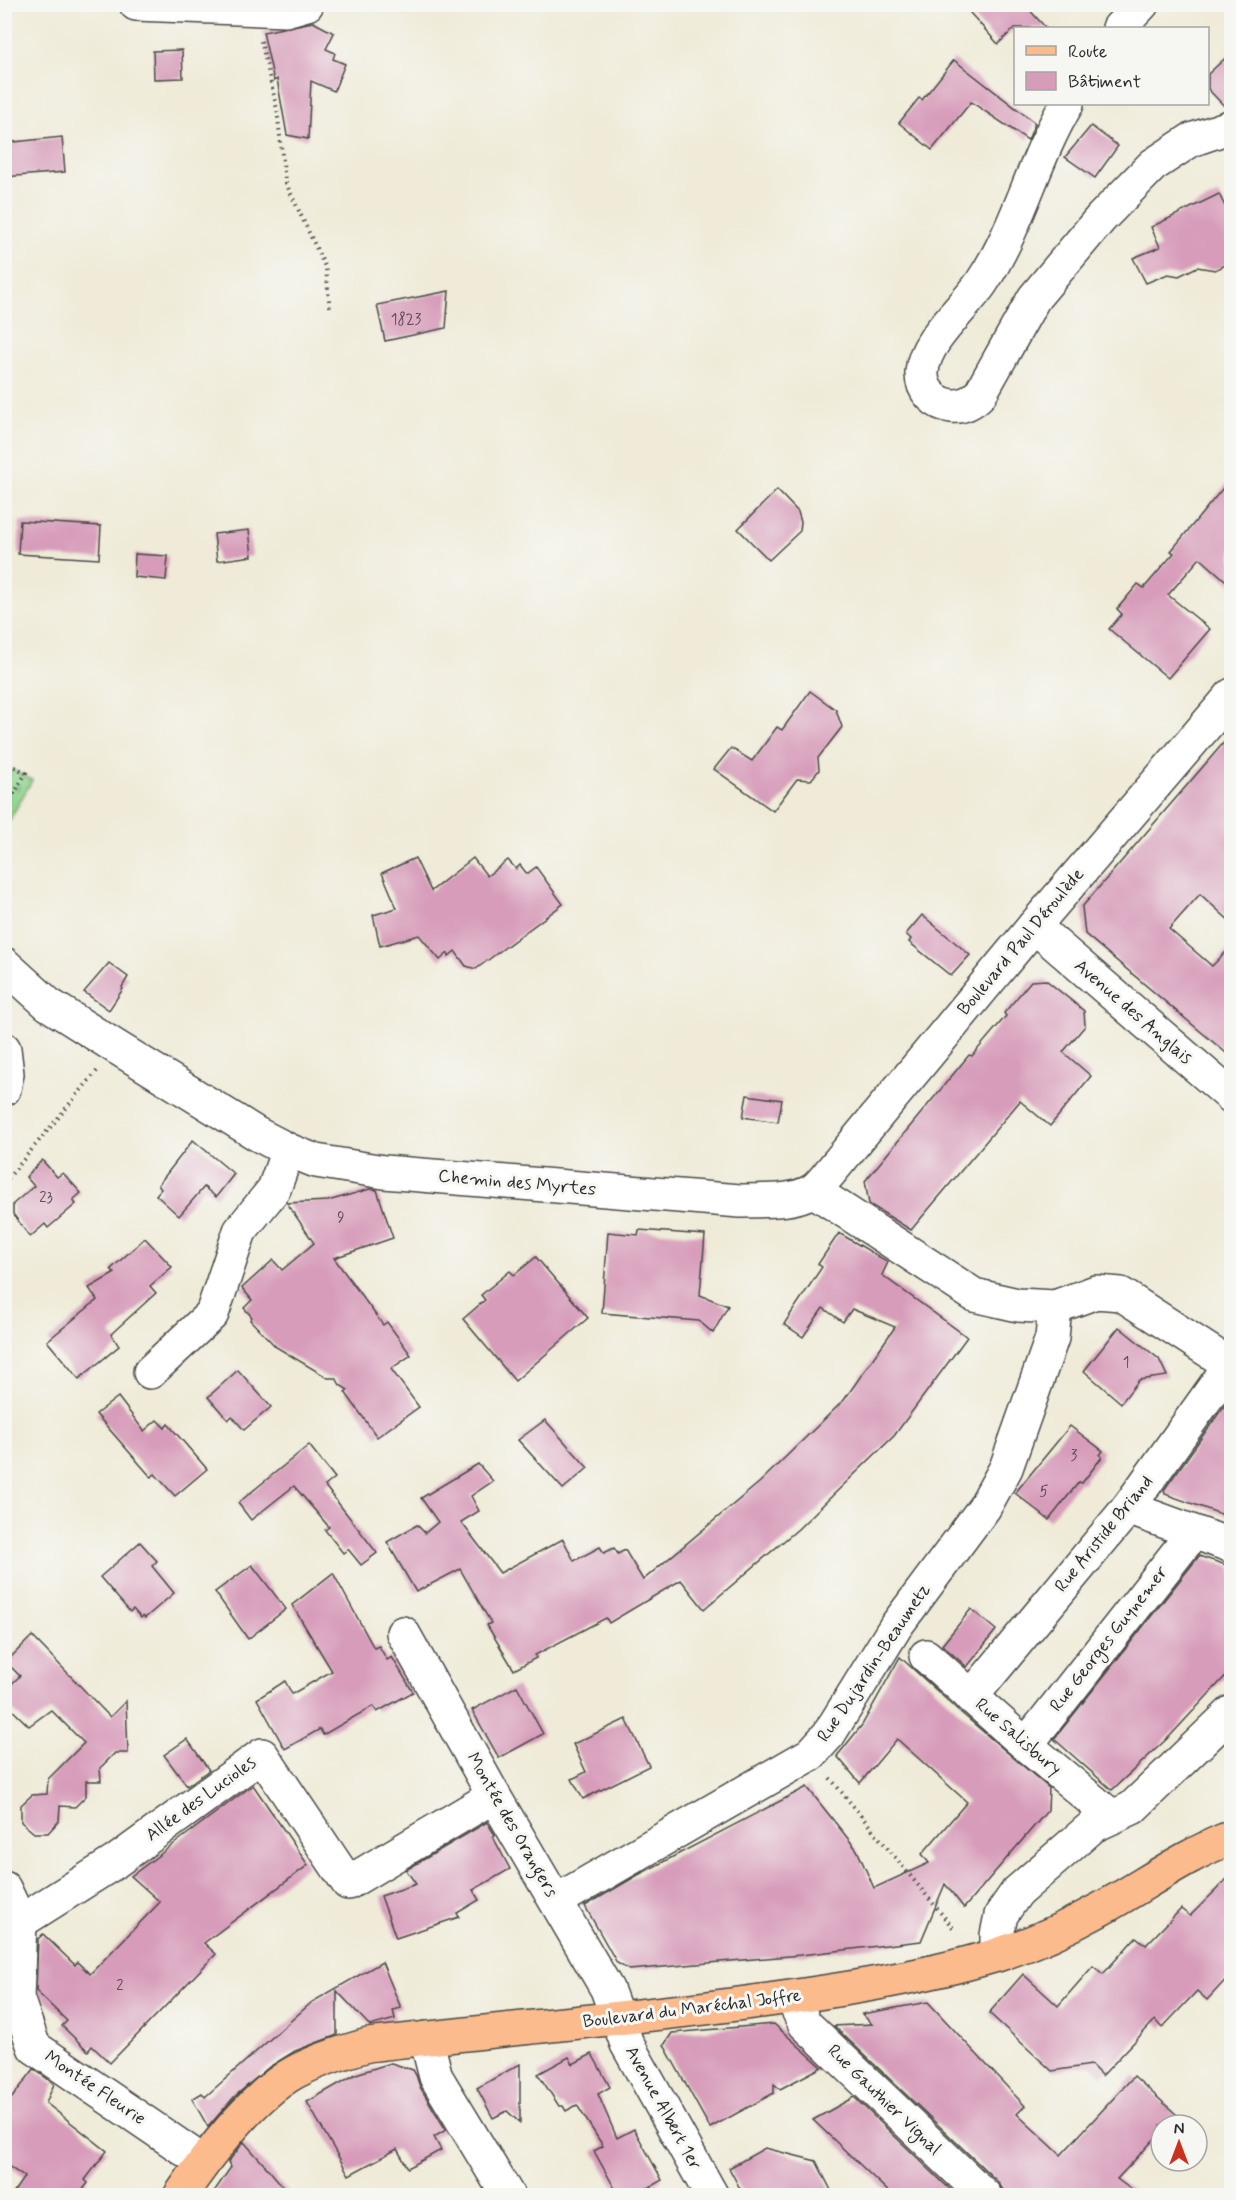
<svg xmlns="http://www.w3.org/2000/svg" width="1236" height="2200" font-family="Mynerve,sans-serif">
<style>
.cemetery{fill:url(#cemetery-stones);stroke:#5e805c;stroke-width:1.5}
.building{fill:#d79cba}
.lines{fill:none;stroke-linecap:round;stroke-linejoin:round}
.minor-casing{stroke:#484845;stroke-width:36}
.major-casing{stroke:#484845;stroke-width:36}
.path{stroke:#484845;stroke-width:4;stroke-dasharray:1.5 4.5;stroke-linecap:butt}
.minor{stroke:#fff;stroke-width:33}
.major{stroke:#fbbb8c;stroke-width:33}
.labels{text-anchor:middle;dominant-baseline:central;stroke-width:6;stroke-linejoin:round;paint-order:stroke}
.number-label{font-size:15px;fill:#56474f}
.street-label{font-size:18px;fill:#2b2b2b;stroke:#f6f6f2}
</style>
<defs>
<pattern id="cemetery-stones" width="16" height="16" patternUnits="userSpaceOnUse" patternTransform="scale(1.5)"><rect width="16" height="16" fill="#90d48d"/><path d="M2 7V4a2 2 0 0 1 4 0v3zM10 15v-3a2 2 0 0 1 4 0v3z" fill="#7cb67a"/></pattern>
</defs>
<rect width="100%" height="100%" fill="#f6f6f2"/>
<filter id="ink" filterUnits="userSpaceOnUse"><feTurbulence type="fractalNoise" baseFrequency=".0167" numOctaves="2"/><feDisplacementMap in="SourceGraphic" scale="12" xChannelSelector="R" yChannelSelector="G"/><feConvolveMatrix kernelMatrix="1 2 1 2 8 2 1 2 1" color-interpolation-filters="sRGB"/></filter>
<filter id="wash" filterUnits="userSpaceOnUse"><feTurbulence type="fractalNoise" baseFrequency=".008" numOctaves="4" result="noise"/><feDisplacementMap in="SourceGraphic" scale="24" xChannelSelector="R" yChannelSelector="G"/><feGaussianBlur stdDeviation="1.35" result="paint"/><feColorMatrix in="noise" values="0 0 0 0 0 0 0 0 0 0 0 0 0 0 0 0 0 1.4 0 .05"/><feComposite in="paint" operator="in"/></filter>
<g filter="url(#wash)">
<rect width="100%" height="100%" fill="#efebd8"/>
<polygon class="cemetery" points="5,766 32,780 5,828"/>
<g id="blocks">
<g class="building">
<polygon points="962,4 1024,4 1046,28 1015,28 998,44"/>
<polygon points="313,22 334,33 326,49 335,53 333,59 345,64 334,91 311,81 308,139 287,135 277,79 274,81 263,32"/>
<polygon points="182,50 183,78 154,79 153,51"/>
<polygon points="1232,52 1232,108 1226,108 1208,89 1208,74"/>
<polygon points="954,60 1035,123 1028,140 971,102 932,150 899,123 919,98 922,100"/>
<polygon points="1091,126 1118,146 1095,178 1065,157"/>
<polygon points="62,137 65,172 4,177 4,143"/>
<polygon points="1219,194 1232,221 1232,262 1215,270 1197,267 1179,276 1168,274 1146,283 1133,258 1160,247 1151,227"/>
<polygon points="449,291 446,328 385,341 377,305"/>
<polygon points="1232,477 1232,586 1200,558 1168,595 1210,629 1168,678 1109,629 1122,614 1117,609 1138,584 1144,588 1174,553 1171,551"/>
<polygon points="777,490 798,512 801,522 800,531 769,560 738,529"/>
<polygon points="20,521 101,526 99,559 18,554"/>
<polygon points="249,530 252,556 217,561 214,534"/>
<polygon points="135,554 168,556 166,580 134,577"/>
<polygon points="810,691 836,710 842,727 818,758 819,770 811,780 797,779 773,811 714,769 731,748 752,761 777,727 782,730"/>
<polygon points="1232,733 1232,923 1200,894 1169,929 1212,966 1232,946 1232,1058 1085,934 1082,907"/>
<polygon points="415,858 431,891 473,858 487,876 508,860 516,869 520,865 527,874 536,867 563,904 476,969 466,966 455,951 449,956 448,953 440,960 419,935 380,946 373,915 397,908 382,873"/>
<polygon points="922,915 970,955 951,976 909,942 911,939 906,934"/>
<polygon points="109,963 128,977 122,987 123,989 109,1010 84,992"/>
<polygon points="1046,980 1084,1011 1085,1026 1063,1052 1091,1076 1050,1126 1020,1101 911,1230 869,1204 865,1181 969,1055 972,1056 1006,1016 1004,1013 1031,981"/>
<polygon points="747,1095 782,1100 778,1122 743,1117"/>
<polygon points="193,1140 234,1174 216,1197 204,1187 179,1216 156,1195 161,1189 158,1185"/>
<polygon points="42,1160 57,1177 63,1173 81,1193 73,1200 76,1204 48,1228 45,1224 30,1237 13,1214 13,1204 34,1186 26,1177"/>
<polygon points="370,1189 377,1190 393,1238 334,1258 383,1325 387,1322 411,1355 391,1369 419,1407 377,1437 345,1392 348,1390 340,1385 336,1378 328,1378 276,1347 250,1320 252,1317 244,1308 252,1300 242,1288 273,1260 282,1270 314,1243 287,1203 328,1201"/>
<polygon points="639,1230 705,1235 700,1295 728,1306 713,1333 699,1321 602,1313 608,1232 638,1235"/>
<polygon points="839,1233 888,1262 882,1275 967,1337 894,1436 798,1529 704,1609 681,1580 609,1623 606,1618 535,1655 536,1658 514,1670 487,1625 491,1623 460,1569 416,1592 387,1542 417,1525 425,1533 438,1522 421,1498 478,1464 493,1481 471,1496 479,1511 461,1522 500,1573 563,1539 574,1561 600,1547 604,1553 614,1548 618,1554 625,1550 643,1580 760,1482 844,1400 895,1327 852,1309 843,1322 823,1308 803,1337 784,1324 822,1267 818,1264"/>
<polygon points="145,1238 172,1267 150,1286 156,1293 111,1334 119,1346 79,1379 47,1341 97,1300 89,1288 115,1273 111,1269"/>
<polygon points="536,1257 588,1318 515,1381 463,1319 485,1300 481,1295 510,1271 514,1275"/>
<polygon points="1119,1327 1159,1359 1167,1376 1139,1380 1121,1403 1084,1371"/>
<polygon points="238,1370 271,1407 244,1430 232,1416 228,1420 208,1397"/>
<polygon points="1232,1395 1232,1518 1165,1494 1164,1490"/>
<polygon points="118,1397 144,1431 157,1420 165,1428 168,1424 207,1469 175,1496 155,1474 151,1477 96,1414"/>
<polygon points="545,1420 588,1468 563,1489 518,1440"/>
<polygon points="1070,1426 1103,1451 1100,1455 1102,1457 1082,1483 1079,1482 1049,1520 1015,1493"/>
<polygon points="309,1445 335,1478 325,1486 377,1553 361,1565 348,1549 343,1553 325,1530 329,1527 294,1486 251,1520 238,1503"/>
<polygon points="140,1542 157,1561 152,1566 174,1593 145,1618 143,1616 141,1618 133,1609 130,1612 100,1577"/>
<polygon points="1199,1556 1232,1567 1232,1669 1171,1735 1112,1790 1054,1739"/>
<polygon points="252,1565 286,1609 248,1639 215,1592"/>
<polygon points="333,1573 374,1648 379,1646 387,1660 392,1657 413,1692 377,1712 373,1706 323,1735 320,1729 285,1749 257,1699 285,1681 292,1694 332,1671 292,1605"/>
<polygon points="971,1609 996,1630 967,1667 942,1645"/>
<polygon points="32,1636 110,1717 126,1701 128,1753 115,1753 100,1768 101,1781 86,1781 86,1796 75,1807 60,1806 59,1821 48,1833 34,1833 21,1822 21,1805 32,1795 47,1794 48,1779 84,1743 51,1710 29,1726 4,1702 4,1691 20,1676 6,1662"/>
<polygon points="900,1657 959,1711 1049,1788 1048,1810 964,1908 945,1884 921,1941 801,1955 629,1970 617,1963 585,1906 638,1875 807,1787 857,1850 874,1888 929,1863 922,1854 967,1802 897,1739 860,1783 837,1756 862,1725"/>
<polygon points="517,1686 543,1734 499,1758 472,1710"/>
<polygon points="626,1719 649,1766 583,1799 572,1779 586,1772 573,1744"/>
<polygon points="187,1739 209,1770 187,1786 164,1755"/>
<polygon points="253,1785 308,1865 204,1943 216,1954 110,2063 92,2046 88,2051 62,2026 67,2021 36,1991 38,1939 43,1934 75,1965 77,1962 90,1974 160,1902 131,1876"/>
<polygon points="487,1822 495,1835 493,1837 510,1869 473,1890 479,1900 457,1913 459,1917 396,1938 381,1896 416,1884 406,1870"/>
<polygon points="1232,1874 1232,1973 1207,2000 1197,1991 1162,2028 1155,2020 1102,2076 1091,2065 1052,2071 989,2013 1023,1974 1058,2006 1093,1966 1103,1974 1136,1937 1146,1945 1181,1909 1190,1916"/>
<polygon points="382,1962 401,2008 393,2010 395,2019 370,2026 337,1991 337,2035 295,2051 269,2067 234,2097 208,2127 192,2099 202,2093 205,2097 312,2002"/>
<polygon points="928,2002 1025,2106 1017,2114 1061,2155 1134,2076 1177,2115 1168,2125 1161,2125 1161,2132 1117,2179 1140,2196 1003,2196 1003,2190 998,2182 834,2026 872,2024 862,2014"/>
<polygon points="774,2024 822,2067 780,2089 774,2084 774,2093 710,2128 664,2045 672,2033"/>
<polygon points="592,2054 610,2087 598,2094 617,2138 634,2129 662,2180 634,2196 619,2196 594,2151 603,2146 577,2105 566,2111 563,2106 559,2106 538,2074 569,2057 573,2064"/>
<polygon points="391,2063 413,2070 416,2075 420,2087 446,2130 434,2137 441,2150 408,2168 397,2149 349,2175 307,2102 356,2074"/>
<polygon points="520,2064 520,2123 507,2111 493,2118 477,2088"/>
<polygon points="34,2069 54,2084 46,2103 107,2151 85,2180 88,2183 78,2196 11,2196 24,2177 4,2163 4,2108"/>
<polygon points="854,2097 957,2196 893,2196 813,2120"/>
<polygon points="244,2142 269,2170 291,2196 211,2196 231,2167 228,2162"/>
<polygon points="765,2148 816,2161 834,2196 744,2196 729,2168"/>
</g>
</g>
</g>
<g filter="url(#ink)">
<use href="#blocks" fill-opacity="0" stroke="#484845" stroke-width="1.5"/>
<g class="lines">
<g class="minor-casing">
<g id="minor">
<polyline points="136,4 286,10 307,4"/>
<polyline points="1119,28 1142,4"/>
<path d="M1067 104C1033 160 1019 227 982 282 965 308 924 340 922 372 921 390 935 404 952 406 963 407 972 402 980 394L1034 298 1101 218 1153 165 1191 140 1232 126"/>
<polyline points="1034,926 1232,1097"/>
<path d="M4 964 48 1004 116 1047 257 1134 288 1150 316 1161 384 1172 740 1201C763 1200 791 1203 812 1191 819 1187 826 1177 832 1170L1034 926 1232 695"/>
<polyline points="4,1049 7,1074 4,1089"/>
<polyline points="814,1191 974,1295 1018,1305 1055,1307 1096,1292 1121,1294 1232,1366"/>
<polyline points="150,1372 212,1314 240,1231 274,1189 288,1150"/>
<polyline points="1128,1508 1232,1546"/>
<polyline points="403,1633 494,1796 607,1989 627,2044 712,2196"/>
<polyline points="926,1656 1026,1745 1111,1816"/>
<polyline points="971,1697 1128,1508 1230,1365"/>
<polyline points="1026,1745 1193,1533"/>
<polyline points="4,1888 20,1922 17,1998 34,2047 203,2162"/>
<polyline points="556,1901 811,1754 829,1734 896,1626 984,1508 1006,1468 1052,1338 1055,1307"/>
<polyline points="20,1922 115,1862 262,1755 348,1883 494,1796"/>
<polyline points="997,1954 997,1935 1001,1915 1017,1892 1093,1826 1132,1808 1232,1712"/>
<polyline points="792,1998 805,2024 985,2196"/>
<polyline points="426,2038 436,2077 508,2196"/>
</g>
</g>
<g class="major-casing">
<path id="major" d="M180 2196C207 2156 253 2095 295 2072 318 2060 343 2052 368 2045 491 2030 615 2020 738 2004 824 1993 913 1980 997 1955 1031 1944 1065 1929 1097 1911 1142 1887 1183 1856 1232 1837"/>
</g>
<g class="path">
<polyline points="261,41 277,109 285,181 326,269 330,311"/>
<polyline points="4,761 26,773 4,811"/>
<polyline points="4,1183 97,1071"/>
<polyline points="830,1778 954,1929"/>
</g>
<use href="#minor" class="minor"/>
<use href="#major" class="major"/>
</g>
</g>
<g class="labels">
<g class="number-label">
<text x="406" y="320">1823</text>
<text x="46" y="1198">23</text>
<text x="341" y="1218">9</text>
<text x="1126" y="1363">1</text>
<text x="1074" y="1456">3</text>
<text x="1044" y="1492">5</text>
<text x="120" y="1986">2</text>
</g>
<g class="street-label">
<text transform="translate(1021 942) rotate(-50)">Boulevard Paul Déroulède</text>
<text transform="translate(1133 1012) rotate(41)">Avenue des Anglais</text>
<text transform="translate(517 1183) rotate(5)">Chemin des Myrtes</text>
<text transform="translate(1104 1534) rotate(-51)">Rue Aristide Briand</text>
<text transform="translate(1109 1639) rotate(-52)">Rue Georges Guynemer</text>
<text transform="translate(874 1663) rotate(-56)">Rue Dujardin-Beaumetz</text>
<text transform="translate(1018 1737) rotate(41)">Rue Salisbury</text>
<text transform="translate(201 1799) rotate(-36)">Allée des Lucioles</text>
<text transform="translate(512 1825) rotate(60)">Montée des Orangers</text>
<text transform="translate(692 2009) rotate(-7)">Boulevard du Maréchal Joffre</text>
<text transform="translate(95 2088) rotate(34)">Montée Fleurie</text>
<text transform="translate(884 2100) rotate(44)">Rue Gauthier Vignal</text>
<text transform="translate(663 2108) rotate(61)">Avenue Albert 1er</text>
</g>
</g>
<rect width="1236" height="2200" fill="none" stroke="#f6f6f2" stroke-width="24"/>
<rect x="1014" y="27" width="195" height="78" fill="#f6f6f2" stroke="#a5a5a2" stroke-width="1.5"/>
<rect x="1026" y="46" width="30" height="9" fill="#fbbb8c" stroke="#a5a5a2" stroke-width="1.5"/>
<text x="1068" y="57" font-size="18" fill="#2b2b2b">Route</text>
<rect x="1026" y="72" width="30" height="18" fill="#d79cba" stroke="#a5a5a2" stroke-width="1.5"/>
<text x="1068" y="87" font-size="18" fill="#2b2b2b">Bâtiment</text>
<g transform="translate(1179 2143)"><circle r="28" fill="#f6f6f2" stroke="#a5a5a2" stroke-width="1.5"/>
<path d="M0-4.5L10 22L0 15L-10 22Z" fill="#c8321e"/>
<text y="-9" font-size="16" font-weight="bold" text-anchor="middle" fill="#2b2b2b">N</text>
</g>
</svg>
